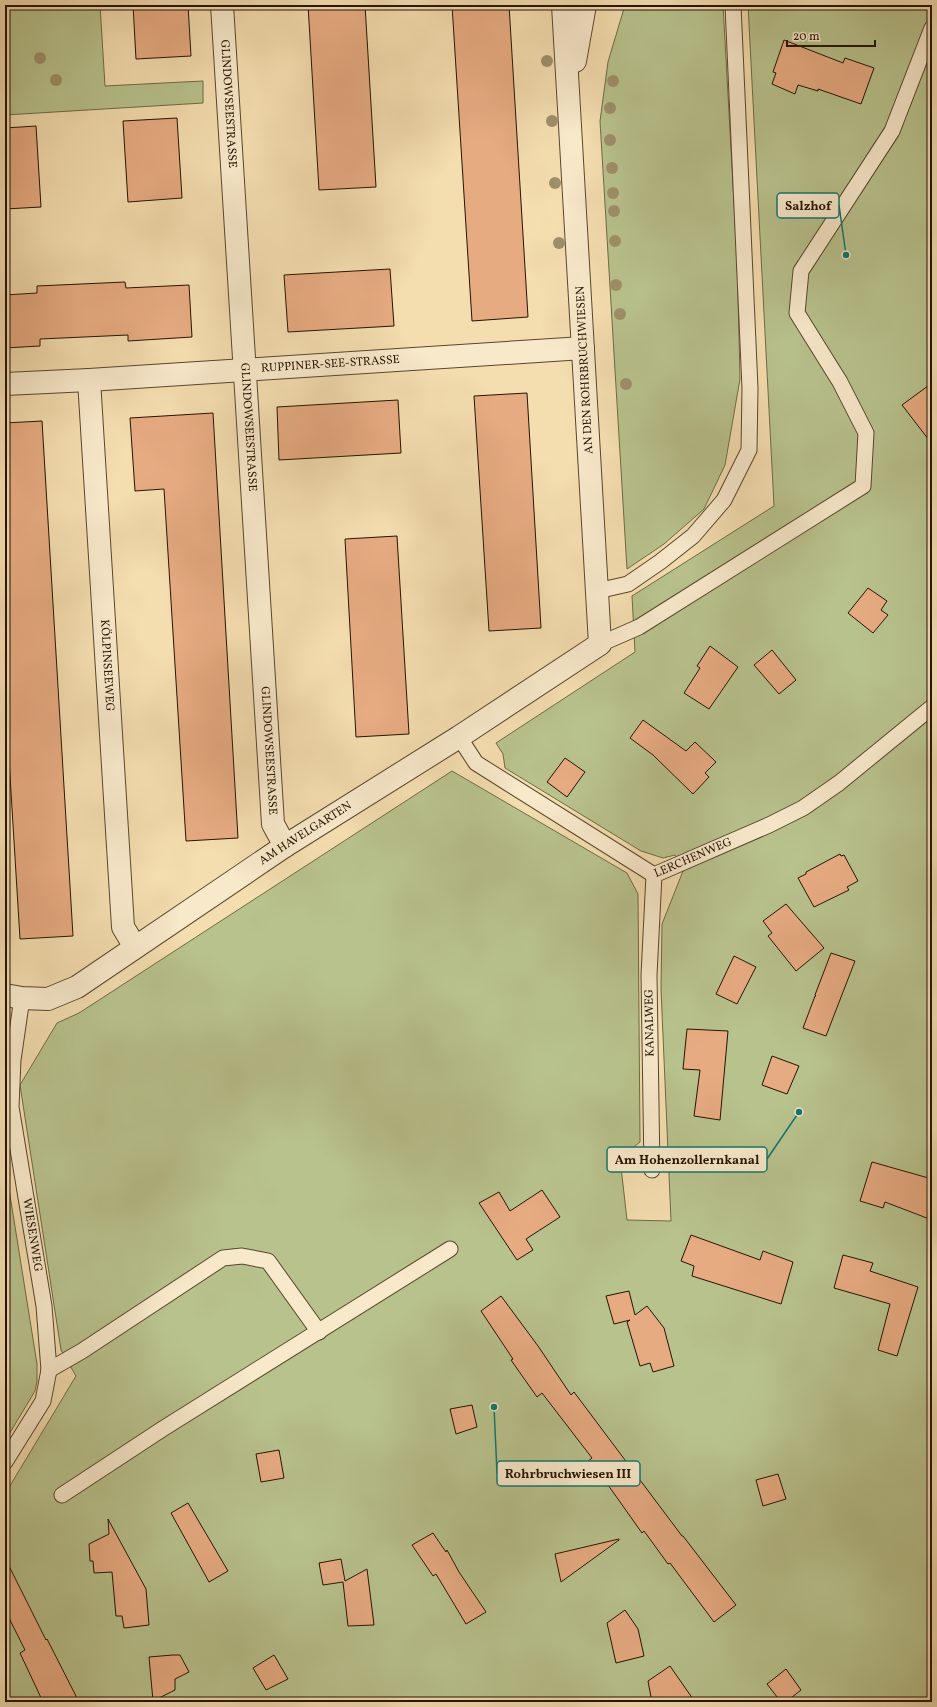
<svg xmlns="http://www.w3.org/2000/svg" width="937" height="1707" font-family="Vollkorn,serif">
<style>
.green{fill:#b8c28d;stroke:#6e6a46}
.building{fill:#e7ab82;stroke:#241300}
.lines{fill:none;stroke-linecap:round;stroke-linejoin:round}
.service-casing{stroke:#58462c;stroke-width:17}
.minor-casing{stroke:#58462c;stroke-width:24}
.service{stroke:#f8e9cb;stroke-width:15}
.minor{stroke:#f8e9cb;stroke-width:22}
.tree{fill:#9e8f6a}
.labels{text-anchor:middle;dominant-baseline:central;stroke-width:3;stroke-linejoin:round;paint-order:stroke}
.street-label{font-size:12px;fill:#241300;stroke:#f8e9cb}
.leader{fill:none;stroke:#0f766e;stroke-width:1.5}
.callout-dot{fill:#0f766e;stroke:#f8e9cb;stroke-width:1.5}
.callout{fill:#f8e9cb;stroke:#0f766e;stroke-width:1.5}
.callout-label{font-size:13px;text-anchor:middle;font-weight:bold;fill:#241300}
</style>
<rect width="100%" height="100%" fill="#f4ddaf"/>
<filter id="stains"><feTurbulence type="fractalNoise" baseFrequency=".005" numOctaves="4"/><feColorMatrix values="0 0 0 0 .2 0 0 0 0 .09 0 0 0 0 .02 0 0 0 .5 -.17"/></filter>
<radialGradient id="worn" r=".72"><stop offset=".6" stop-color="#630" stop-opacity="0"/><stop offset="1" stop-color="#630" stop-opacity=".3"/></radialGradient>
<g class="green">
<polygon points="5,5 100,5 105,86 203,81 203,103 5,115"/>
<polygon points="625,5 723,5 737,256 740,379 725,465 704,509 664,544 627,569 600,121 608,62"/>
<polygon points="748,5 932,5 932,1702 5,1702 5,1494 76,1376 61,1350 20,1085 57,1023 79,1013 452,771 627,873 638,894 640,1142 620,1158 627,1220 671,1221 661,989 662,924 683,871 675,855 663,858 641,851 505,768 503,754 496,743 635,652 632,596 774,506"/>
<polygon points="5,1164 37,1364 37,1381 35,1391 5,1441"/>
</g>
<g class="building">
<polygon points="133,5 188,5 191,56 136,59"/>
<polygon points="308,5 365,5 376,187 319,190"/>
<polygon points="452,5 509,5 528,317 472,321"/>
<polygon points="784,40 843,63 845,58 874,68 861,104 818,89 818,91 798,85 795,94 772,84 776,73 773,72"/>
<polygon points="177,118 182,198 128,202 123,121"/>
<polygon points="36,126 41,207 5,209 5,128"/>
<polygon points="390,269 394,326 288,332 284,275"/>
<polygon points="125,282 126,288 189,285 192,337 128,341 128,335 40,339 40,346 5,348 5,295 37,293 37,286"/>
<polygon points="932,383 932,444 902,405"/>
<polygon points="527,393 541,628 489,631 474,396"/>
<polygon points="398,400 401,453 279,460 277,407"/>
<polygon points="213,413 238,838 186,841 164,489 135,491 130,418"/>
<polygon points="42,421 73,936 20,939 5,694 5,423"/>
<polygon points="397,536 409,734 356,737 345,539"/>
<polygon points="868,588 887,601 881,610 888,615 873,633 848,613"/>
<polygon points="710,646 738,667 709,709 684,693 700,668 697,666"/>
<polygon points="772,650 796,680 779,694 754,665"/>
<polygon points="643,720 686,751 695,742 716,762 705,773 709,777 693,794 653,755 630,738"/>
<polygon points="565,758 585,772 567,797 547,782"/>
<polygon points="840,854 841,856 844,855 858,881 847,887 849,890 814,907 798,878 806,874 806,872"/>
<polygon points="786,904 824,948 796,971 768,936 772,933 763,921"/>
<polygon points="831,953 855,961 826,1036 803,1028 815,996 816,996 815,995"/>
<polygon points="734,956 756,967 737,1004 716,994"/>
<polygon points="687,1029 728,1031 720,1120 694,1116 700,1070 683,1069"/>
<polygon points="772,1056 799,1066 787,1094 762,1085"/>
<polygon points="872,1162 932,1179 932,1220 885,1202 883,1208 860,1201"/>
<polygon points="542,1190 560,1217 526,1239 533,1250 517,1260 479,1203 499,1192 510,1211"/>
<polygon points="691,1235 760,1260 763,1251 793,1262 781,1304 692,1276 694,1266 681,1261"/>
<polygon points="843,1255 873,1263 870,1271 918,1287 897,1356 878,1350 890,1304 834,1288"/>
<polygon points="629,1291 635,1315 647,1306 664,1328 674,1366 653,1372 650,1363 640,1366 627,1322 630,1320 614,1324 606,1296"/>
<polygon points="501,1296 538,1346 571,1395 574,1392 682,1536 683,1536 736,1605 714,1622 670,1563 668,1564 644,1531 642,1533 608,1485 606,1486 587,1462 592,1458 542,1393 537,1397 511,1360 513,1359 481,1311"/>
<polygon points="472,1405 477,1427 456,1434 450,1409"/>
<polygon points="279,1450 284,1478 261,1482 256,1454"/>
<polygon points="778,1474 786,1499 763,1506 756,1480"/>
<polygon points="188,1503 228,1571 209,1582 171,1513"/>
<polygon points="108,1519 146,1589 149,1625 124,1628 122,1616 116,1616 112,1572 94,1573 93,1561 90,1561 89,1544 109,1534"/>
<polygon points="433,1533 446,1552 447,1550 459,1572 486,1612 466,1624 436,1574 433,1576 412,1545"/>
<polygon points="619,1539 619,1540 561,1582 555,1554"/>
<polygon points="5,1558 46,1640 47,1639 79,1702 43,1702 20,1653 25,1650 5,1610"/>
<polygon points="341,1559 345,1581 367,1569 374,1625 348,1626 343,1582 323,1585 319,1563"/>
<polygon points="625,1610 638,1629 644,1656 616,1663 607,1623"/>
<polygon points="173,1655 180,1655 189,1672 175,1679 175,1690 153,1701 149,1657"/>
<polygon points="274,1655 288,1679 266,1690 253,1668"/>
<polygon points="670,1666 695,1702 652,1702 648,1681"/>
<polygon points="786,1669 801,1690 786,1702 781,1702 767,1684"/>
</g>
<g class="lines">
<g class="service-casing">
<g id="service">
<polyline points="597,591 628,584 660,562 693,536 724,500 749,450 750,388 733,5"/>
<polyline points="600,644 639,627 863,486 866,433 840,382 797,313 801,271 892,131 932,28"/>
<path id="s1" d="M459 737 476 763 654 875 769 825 803 808 839 783 932 707"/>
<polyline points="652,1170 649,975 654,875"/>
<polyline points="49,1370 82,1351 223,1258 242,1256 268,1261 319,1332"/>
<polyline points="5,1462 43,1401 49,1370 44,1306 11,1107 13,1060 22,998"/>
<polyline points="62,1495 164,1428 450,1249"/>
</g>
</g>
<g class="minor-casing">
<g id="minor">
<path id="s2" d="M222 5 273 824 285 846"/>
<polyline points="575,61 585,5"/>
<path id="s3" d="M89 380 123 927 135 947"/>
<path id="s4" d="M5 384 89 380 583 348"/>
<path id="s5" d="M5 995 22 998 48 999 77 987 285 846 459 737 600 644 563 5"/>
</g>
</g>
<use href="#service" class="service"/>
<use href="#minor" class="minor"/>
</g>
<g class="tree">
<circle cx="40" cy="58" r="6"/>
<circle cx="547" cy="61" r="6"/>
<circle cx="56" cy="80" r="6"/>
<circle cx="613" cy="81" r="6"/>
<circle cx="610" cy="108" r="6"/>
<circle cx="552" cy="121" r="6"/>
<circle cx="610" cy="140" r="6"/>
<circle cx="612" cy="168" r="6"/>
<circle cx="555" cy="183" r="6"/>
<circle cx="613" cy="193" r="6"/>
<circle cx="614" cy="211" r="6"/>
<circle cx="615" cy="241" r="6"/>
<circle cx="559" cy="243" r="6"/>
<circle cx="616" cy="285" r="6"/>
<circle cx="620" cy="314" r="6"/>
<circle cx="626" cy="384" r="6"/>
</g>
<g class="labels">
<g class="street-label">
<text stroke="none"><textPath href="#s2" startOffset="99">GLINDOWSEESTRASSE</textPath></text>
<text stroke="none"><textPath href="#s4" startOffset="326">RUPPINER-SEE-STRASSE</textPath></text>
<text transform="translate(585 370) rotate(-93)">AN DEN ROHRBRUCHWIESEN</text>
<text stroke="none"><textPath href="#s2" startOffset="423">GLINDOWSEESTRASSE</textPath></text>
<text stroke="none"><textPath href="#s3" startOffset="286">KÖLPINSEEWEG</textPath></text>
<text stroke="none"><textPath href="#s2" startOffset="747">GLINDOWSEESTRASSE</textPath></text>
<text stroke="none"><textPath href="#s5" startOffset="350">AM HAVELGARTEN</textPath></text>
<text stroke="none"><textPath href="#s1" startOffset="284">LERCHENWEG</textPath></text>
<text transform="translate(650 1023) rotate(-91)">KANALWEG</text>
<text transform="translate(32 1235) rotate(81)">WIESENWEG</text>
</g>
</g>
<path class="leader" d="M846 255L839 205M799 1112L767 1159M494 1407L497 1473"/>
<g class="callout-dot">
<circle cx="846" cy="255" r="4"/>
<circle cx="799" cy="1112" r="4"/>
<circle cx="494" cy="1407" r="4"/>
</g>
<g class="callout">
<rect x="777" y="193" width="62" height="25" rx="4"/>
<rect x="607" y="1147" width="160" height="25" rx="4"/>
<rect x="497" y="1461" width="143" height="25" rx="4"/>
</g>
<g class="callout-label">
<text x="808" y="210">Salzhof</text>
<text x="687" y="1164">Am Hohenzollernkanal</text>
<text x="568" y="1478">Rohrbruchwiesen III</text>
</g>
<rect width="937" height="1707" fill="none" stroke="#f4ddaf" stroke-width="20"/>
<rect x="6" y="6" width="925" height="1695" fill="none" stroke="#241300" stroke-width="2"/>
<rect x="10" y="10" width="917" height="1687" fill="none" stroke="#241300"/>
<path d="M787 40v6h88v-6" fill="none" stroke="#241300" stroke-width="2"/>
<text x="793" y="40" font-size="12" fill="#241300" stroke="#f8e9cb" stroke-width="3" paint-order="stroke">20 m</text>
<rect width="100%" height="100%" filter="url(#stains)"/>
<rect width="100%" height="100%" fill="url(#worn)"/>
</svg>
